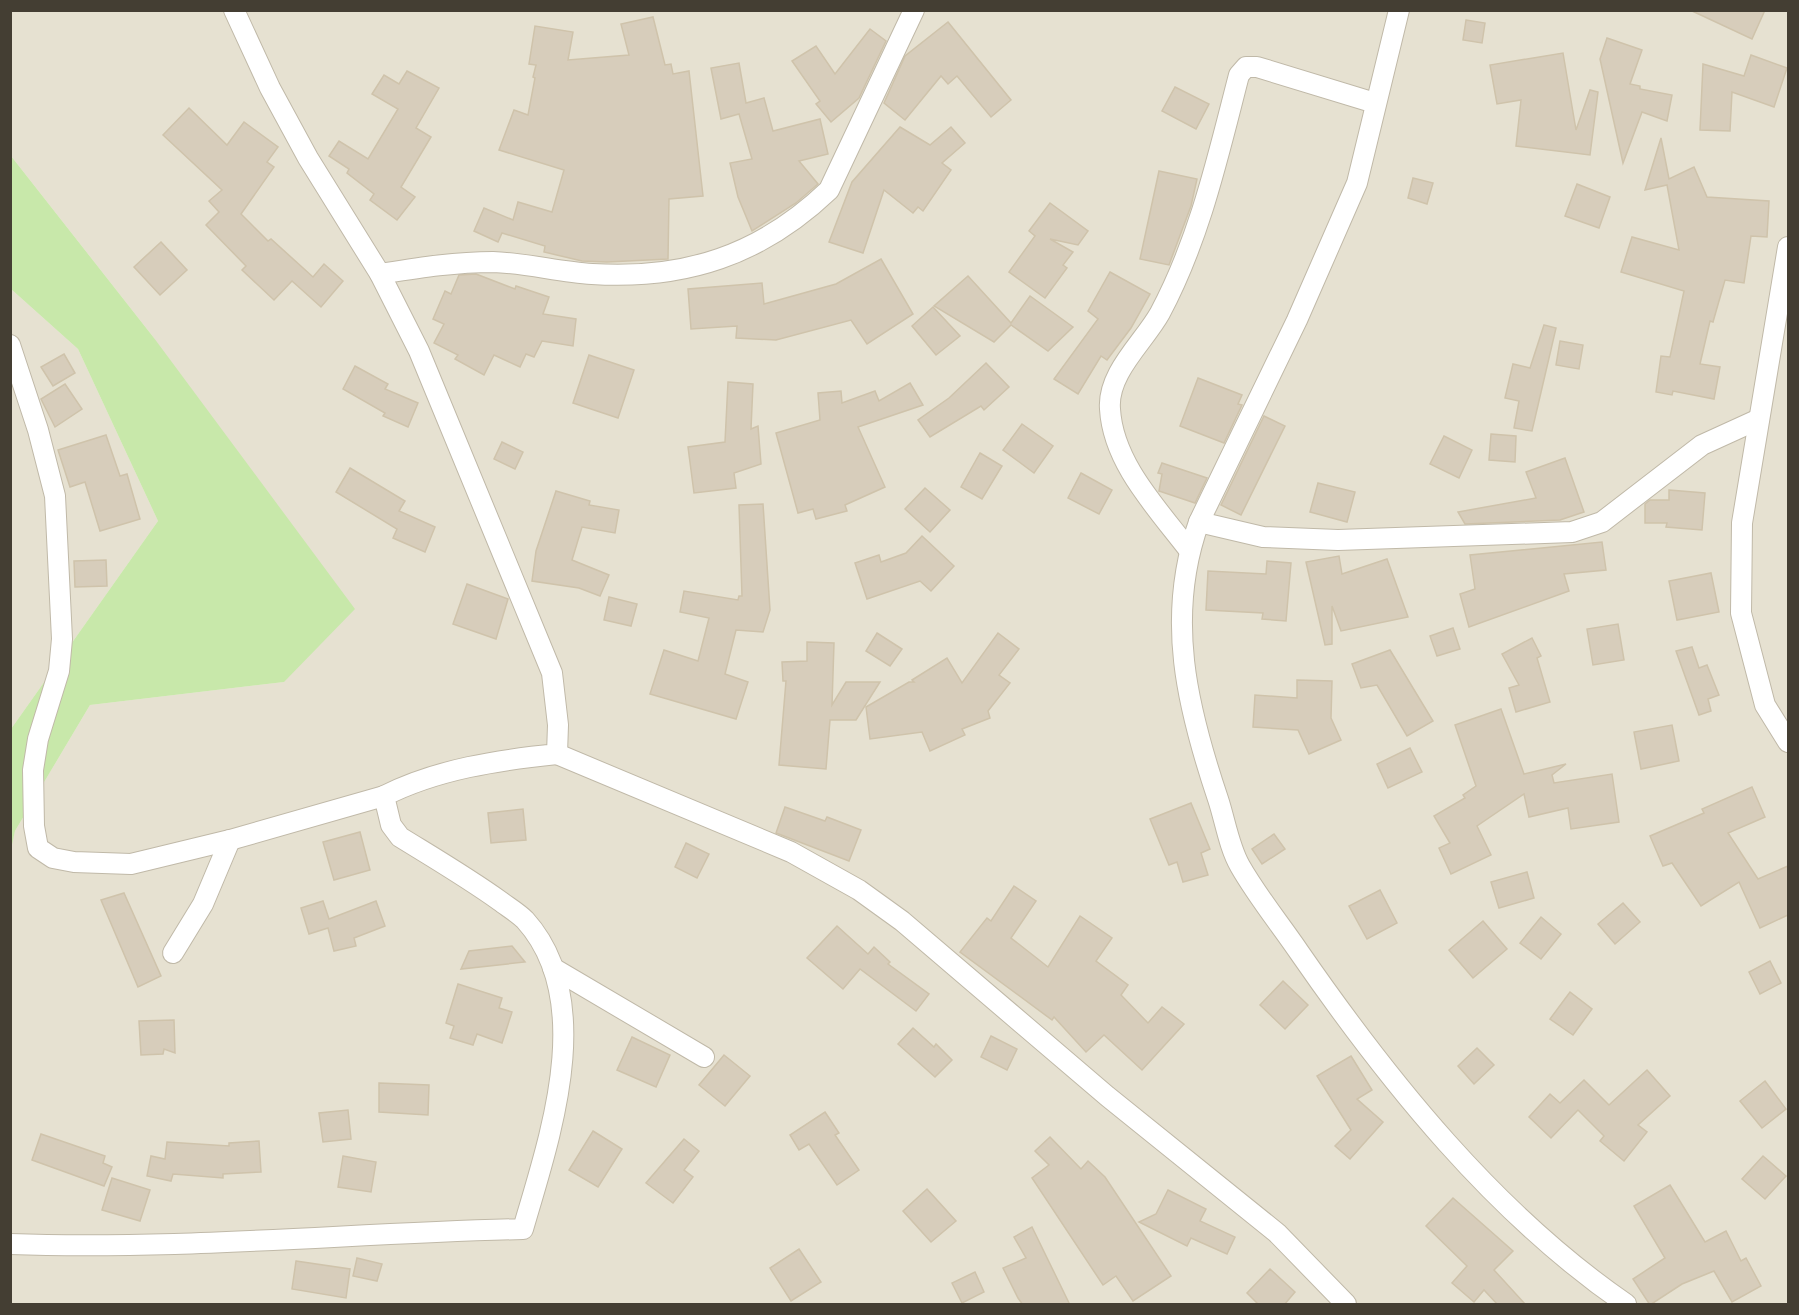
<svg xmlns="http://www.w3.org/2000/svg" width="1799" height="1315" font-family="'IBM Plex Sans',sans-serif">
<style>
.residential{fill:#e6e1d1}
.green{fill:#c8e8aa}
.building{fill:#d7cdbb;stroke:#cfc3ab;stroke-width:1.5}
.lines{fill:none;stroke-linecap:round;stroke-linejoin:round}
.minor-casing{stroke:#c0b9a8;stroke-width:22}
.minor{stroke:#fff;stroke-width:20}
</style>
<rect width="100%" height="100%" fill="#f2eee3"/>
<g class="residential">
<polygon points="11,11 1788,11 1788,1304 11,1304 10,849 15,831 90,705 284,682 154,338 11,156"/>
<polygon points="11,289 78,349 158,521 11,729"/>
</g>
<polygon class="green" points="11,156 154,338 355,609 284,682 90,705 15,831 11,849 11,729 158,521 78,349 11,289"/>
<g class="building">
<polygon points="1690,10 1765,10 1752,39"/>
<polygon points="653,17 665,65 671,64 673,74 689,71 703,196 669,199 668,259 607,262 582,261 544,252 545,246 502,233 498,242 474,231 484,208 513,220 518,202 552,212 564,170 499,150 514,110 528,115 535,78 533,77 536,65 529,64 535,26 573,32 568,60 629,55 621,24"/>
<polygon points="1466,20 1485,23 1482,43 1463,40"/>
<polygon points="948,22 1011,100 991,117 957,76 948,84 941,76 905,120 884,103 905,56"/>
<polygon points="870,29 886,41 859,98 831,122 816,104 820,101 792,61 816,46 835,74"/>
<polygon points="1607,38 1642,50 1630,84 1640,86 1640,89 1672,95 1667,121 1642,112 1623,163 1600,59"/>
<polygon points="1563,53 1576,130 1590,90 1598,92 1590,155 1516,146 1521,100 1497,104 1490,65"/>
<polygon points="1751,55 1787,68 1774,107 1732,92 1730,131 1700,130 1703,64 1744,76"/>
<polygon points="739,63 746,103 764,98 773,131 820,119 828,154 799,161 818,184 796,203 752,231 738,197 730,163 752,159 739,114 721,119 711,68"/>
<polygon points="407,71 439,88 416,128 431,137 401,187 415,197 397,220 370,200 374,194 347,173 349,169 329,156 339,141 368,159 398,109 372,94 384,75 399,84"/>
<polygon points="1175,87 1209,104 1196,129 1162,111"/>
<polygon points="189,108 227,145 244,122 278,147 267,162 274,167 241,214 268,241 271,239 313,277 324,264 343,281 321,307 292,281 274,300 242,270 246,266 206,225 219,212 209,201 222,190 163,135"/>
<polygon points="900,127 930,145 951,127 965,143 942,163 951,170 923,211 918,207 913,213 884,190 863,253 829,242 852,182"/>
<polygon points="1661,138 1669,179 1694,167 1707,197 1769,201 1767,237 1751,236 1744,283 1725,280 1713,322 1710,321 1700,364 1720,367 1714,399 1673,391 1672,395 1656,392 1661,356 1670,357 1684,291 1621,272 1632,237 1679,250 1667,185 1645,190"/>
<polygon points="1159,171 1197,179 1191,206 1169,265 1140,259"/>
<polygon points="1413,178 1433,183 1427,204 1408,198"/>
<polygon points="1577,184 1610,197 1599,228 1565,216"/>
<polygon points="1050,203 1088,231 1078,245 1050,239 1073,252 1063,265 1067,268 1045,298 1009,272 1035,236 1029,231"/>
<polygon points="161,242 187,270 160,295 134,267"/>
<polygon points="881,259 913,314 867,344 851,320 776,340 736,338 737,326 691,329 688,289 762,283 764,304 836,284"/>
<polygon points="1110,272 1150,294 1131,328 1107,360 1101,356 1078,394 1054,379 1098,319 1088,311"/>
<polygon points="476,274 515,289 516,286 549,297 543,314 576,319 573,346 542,341 534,357 526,354 520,367 494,355 484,375 455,359 458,355 434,343 444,324 433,319 445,291 451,294 459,275"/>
<polygon points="968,276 1011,323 1030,296 1073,327 1048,351 1011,325 994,342 934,306"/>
<polygon points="933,307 960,336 936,355 912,326"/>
<polygon points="1544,325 1556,328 1532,431 1514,428 1519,401 1505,398 1513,364 1530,368"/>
<polygon points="1560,341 1583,345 1579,369 1556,365"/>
<polygon points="64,354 75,373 53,386 41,367"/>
<polygon points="589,355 634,370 618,418 573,403"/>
<polygon points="986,363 1009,387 984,410 981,406 930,437 918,420 949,398"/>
<polygon points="355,366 388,384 385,389 418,403 408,427 383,416 385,413 343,389"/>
<polygon points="1198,378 1242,395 1238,404 1242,405 1224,443 1180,426"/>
<polygon points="728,382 753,384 751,429 758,426 761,464 734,473 736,488 694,493 688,447 725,442"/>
<polygon points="910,383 923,405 858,427 885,487 845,505 847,511 816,519 813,509 798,513 776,433 820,420 818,393 841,391 842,403 875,391 879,401"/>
<polygon points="65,384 82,409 55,427 41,399"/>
<polygon points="1264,416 1285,426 1241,515 1221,505"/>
<polygon points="1022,424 1053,446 1034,473 1003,450"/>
<polygon points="1491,434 1516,436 1515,462 1489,460"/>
<polygon points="106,435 120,476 127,474 140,519 100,531 85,482 70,487 58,450"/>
<polygon points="1444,436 1472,450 1459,478 1430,464"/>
<polygon points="502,442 523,452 515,469 494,459"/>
<polygon points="980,453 1002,466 982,499 961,487"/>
<polygon points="1565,458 1584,512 1560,520 1465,524 1458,512 1536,498 1526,472"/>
<polygon points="1162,463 1207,478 1195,503 1159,491 1162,474 1158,473"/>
<polygon points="350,468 405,501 399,511 435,527 425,552 393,538 397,529 336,492"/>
<polygon points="1081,473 1112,490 1099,514 1068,498"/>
<polygon points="1318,483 1355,492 1347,522 1310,512"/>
<polygon points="925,488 950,510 930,532 905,509"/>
<polygon points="1669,490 1705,493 1702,530 1666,527 1667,523 1645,523 1645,504 1650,500 1669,500"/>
<polygon points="556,491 590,501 589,505 619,510 615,533 582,527 572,560 609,575 600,596 579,588 532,581 536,551"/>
<polygon points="763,504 770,610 763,632 736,630 725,674 748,682 736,719 650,694 664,650 698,661 709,618 680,612 684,591 738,600 739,596 742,596 739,505"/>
<polygon points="922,536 954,566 931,591 920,581 867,599 855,563 879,555 881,562 906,553"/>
<polygon points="1602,542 1606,570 1564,574 1569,591 1469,627 1460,594 1475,589 1470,555"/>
<polygon points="1339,556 1342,574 1387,559 1408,617 1341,631 1332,606 1332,644 1325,645 1306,562"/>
<polygon points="106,560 107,586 75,587 74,561"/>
<polygon points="1267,561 1291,563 1286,621 1262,619 1263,613 1206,610 1208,571 1266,574"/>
<polygon points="1711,573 1719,612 1677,620 1669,581"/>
<polygon points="467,584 508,599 496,639 453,624"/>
<polygon points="609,597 637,604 631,626 604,620"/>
<polygon points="1618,624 1624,660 1593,665 1587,629"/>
<polygon points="1453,628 1460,649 1437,656 1430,636"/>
<polygon points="877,633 902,649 890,666 866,651"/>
<polygon points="998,633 1019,649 999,675 1010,683 988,711 990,718 962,729 965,735 930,751 922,732 870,739 866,707 909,682 914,682 912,680 947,658 962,683"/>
<polygon points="1532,638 1541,656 1537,658 1550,702 1516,712 1509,688 1519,685 1502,654"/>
<polygon points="807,642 834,643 832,705 846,682 880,682 856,720 830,720 826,769 779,765 786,681 783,681 782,662 807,661"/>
<polygon points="1692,647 1699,668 1707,665 1719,695 1708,699 1711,711 1699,715 1676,651"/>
<polygon points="1390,650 1433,721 1407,736 1377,685 1361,688 1352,664"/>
<polygon points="1297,680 1332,681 1331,718 1341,740 1309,754 1298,730 1253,727 1255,695 1297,698"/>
<polygon points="1501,709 1524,774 1566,764 1552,775 1554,783 1612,774 1619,822 1571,829 1568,808 1529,817 1524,794 1477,826 1491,855 1451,874 1439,848 1450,843 1434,816 1465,798 1463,795 1476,786 1455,725"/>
<polygon points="1672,725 1679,761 1641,769 1634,732"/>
<polygon points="1410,748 1422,772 1388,788 1377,764"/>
<polygon points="1752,787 1765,817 1728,833 1758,879 1788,866 1788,915 1760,928 1739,882 1701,906 1672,863 1663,866 1650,836 1704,813 1702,809"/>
<polygon points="1191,803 1210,849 1201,853 1208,875 1183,882 1177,862 1169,865 1150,819"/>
<polygon points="785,807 825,821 827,817 861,830 849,861 776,833"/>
<polygon points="523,809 526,840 491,843 488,813"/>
<polygon points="360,832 370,870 334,880 323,842"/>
<polygon points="1274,834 1285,849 1262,864 1252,849"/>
<polygon points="686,843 709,854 697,878 675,867"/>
<polygon points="1527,872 1534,898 1499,908 1491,882"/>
<polygon points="1014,886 1036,901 1011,938 1048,967 1080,916 1112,938 1096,961 1128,985 1121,995 1148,1023 1162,1007 1184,1024 1142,1070 1104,1035 1086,1052 1054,1017 1052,1020 960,952 987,918 991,921"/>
<polygon points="1380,890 1397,923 1367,939 1349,906"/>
<polygon points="124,893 161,976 138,987 101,900"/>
<polygon points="323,901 329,919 376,901 385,926 354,938 356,946 334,951 328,928 309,934 301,908"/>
<polygon points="1623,903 1640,922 1615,944 1598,924"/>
<polygon points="1541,917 1561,934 1541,959 1520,943"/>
<polygon points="1483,921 1507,949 1473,978 1449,950"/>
<polygon points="837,926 868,954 874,947 890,962 888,964 929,994 916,1011 860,969 843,989 807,958"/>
<polygon points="512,946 525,962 461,969 469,951"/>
<polygon points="1770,961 1781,983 1760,994 1749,972"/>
<polygon points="1283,981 1308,1005 1285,1029 1260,1005"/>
<polygon points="458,984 502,998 499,1008 512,1012 502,1043 477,1034 473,1045 450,1038 454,1026 446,1023"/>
<polygon points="1570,992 1592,1009 1573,1035 1550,1019"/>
<polygon points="174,1020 175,1053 164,1049 163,1054 141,1055 139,1021"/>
<polygon points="913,1028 934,1047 936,1044 952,1060 935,1077 898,1044"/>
<polygon points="991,1036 1017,1049 1007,1070 981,1057"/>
<polygon points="632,1037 670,1055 656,1087 617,1070"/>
<polygon points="1477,1048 1494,1065 1474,1084 1458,1066"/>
<polygon points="724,1055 750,1076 725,1106 699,1085"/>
<polygon points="1351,1056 1372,1090 1357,1099 1383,1122 1350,1159 1335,1146 1351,1130 1317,1076"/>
<polygon points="1647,1070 1670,1096 1638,1125 1647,1132 1624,1161 1600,1141 1604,1136 1578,1110 1551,1138 1529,1117 1550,1094 1560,1103 1584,1080 1609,1105"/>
<polygon points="1765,1081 1786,1109 1762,1128 1740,1101"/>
<polygon points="379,1083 429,1085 428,1115 379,1112"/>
<polygon points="348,1110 351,1139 323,1142 319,1113"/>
<polygon points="825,1112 839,1133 835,1135 859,1170 837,1185 809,1144 799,1150 790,1135"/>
<polygon points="593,1131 622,1149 598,1187 569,1170"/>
<polygon points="41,1134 105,1156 103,1163 112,1167 104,1186 32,1160"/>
<polygon points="1050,1137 1081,1169 1088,1161 1105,1177 1171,1276 1133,1301 1116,1276 1103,1285 1032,1178 1049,1165 1035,1151"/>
<polygon points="684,1139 699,1151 684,1170 693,1177 673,1203 646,1183"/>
<polygon points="259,1141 261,1172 223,1174 223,1178 173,1174 171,1181 147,1176 151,1156 165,1159 167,1142 229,1146 229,1143"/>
<polygon points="343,1156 376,1162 371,1192 338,1187"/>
<polygon points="1763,1156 1786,1176 1765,1199 1742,1179"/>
<polygon points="112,1178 150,1190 140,1221 102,1210"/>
<polygon points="1670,1185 1705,1242 1726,1231 1741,1261 1746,1258 1761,1286 1732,1302 1714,1271 1682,1284 1650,1305 1633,1279 1665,1258 1634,1206"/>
<polygon points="927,1189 956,1221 931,1242 903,1211"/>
<polygon points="1168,1190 1206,1209 1200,1221 1235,1237 1227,1254 1191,1238 1187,1246 1139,1222 1156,1214"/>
<polygon points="1453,1198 1513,1251 1494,1270 1526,1305 1498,1305 1484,1290 1474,1302 1452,1283 1467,1266 1426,1226"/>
<polygon points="1032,1227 1070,1305 1023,1305 1018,1298 1003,1268 1026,1258 1014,1237"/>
<polygon points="799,1249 821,1282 791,1301 770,1268"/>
<polygon points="357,1258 382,1264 377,1281 353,1276"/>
<polygon points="296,1261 350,1269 346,1298 292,1289"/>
<polygon points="1270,1269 1295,1292 1284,1305 1259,1305 1247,1293"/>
<polygon points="975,1272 984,1292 962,1303 952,1283"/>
</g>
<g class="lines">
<g class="minor-casing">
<g id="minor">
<path d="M1399 10 1357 183 1297 320 1199 522C1165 617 1187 707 1218 799 1225 820 1229 847 1240 866 1257 896 1280 924 1299 952 1389 1082 1495 1214 1626 1304"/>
<polyline points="1788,247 1742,523 1741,613 1765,705 1788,742"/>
<path d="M380 274C418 268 454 262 493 262 526 263 559 272 592 274 685 280 761 255 829 190L914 10"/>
<polyline points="10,345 38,430 55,496 62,639 59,671 38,739 33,770 34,826 38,848 53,858 74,862 131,864 230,840 384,796"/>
<polyline points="1199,522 1263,537 1338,540 1572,532 1602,522 1702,445 1759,419"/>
<path d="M1189 550C1157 508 1113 463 1110 409 1107 373 1144 342 1160 313 1200 238 1218 156 1239 75L1246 67H1257L1375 103"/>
<polyline points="557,754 791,852 859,890 902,921 1107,1096 1277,1233 1346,1304"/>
<polyline points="173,953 203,904 230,840"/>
<polyline points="553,968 704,1057"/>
<path d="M10 1244C182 1250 352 1233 523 1229 549 1139 598 1001 525 920 518 913 508 907 500 901 468 878 434 858 400 837L391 825 384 796C437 769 499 760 557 754L558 725 552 673 419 351 380 274 308 158 270 88 234 10"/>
</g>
</g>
<use href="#minor" class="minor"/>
</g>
<rect width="1799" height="1315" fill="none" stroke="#443e33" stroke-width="24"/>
</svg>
